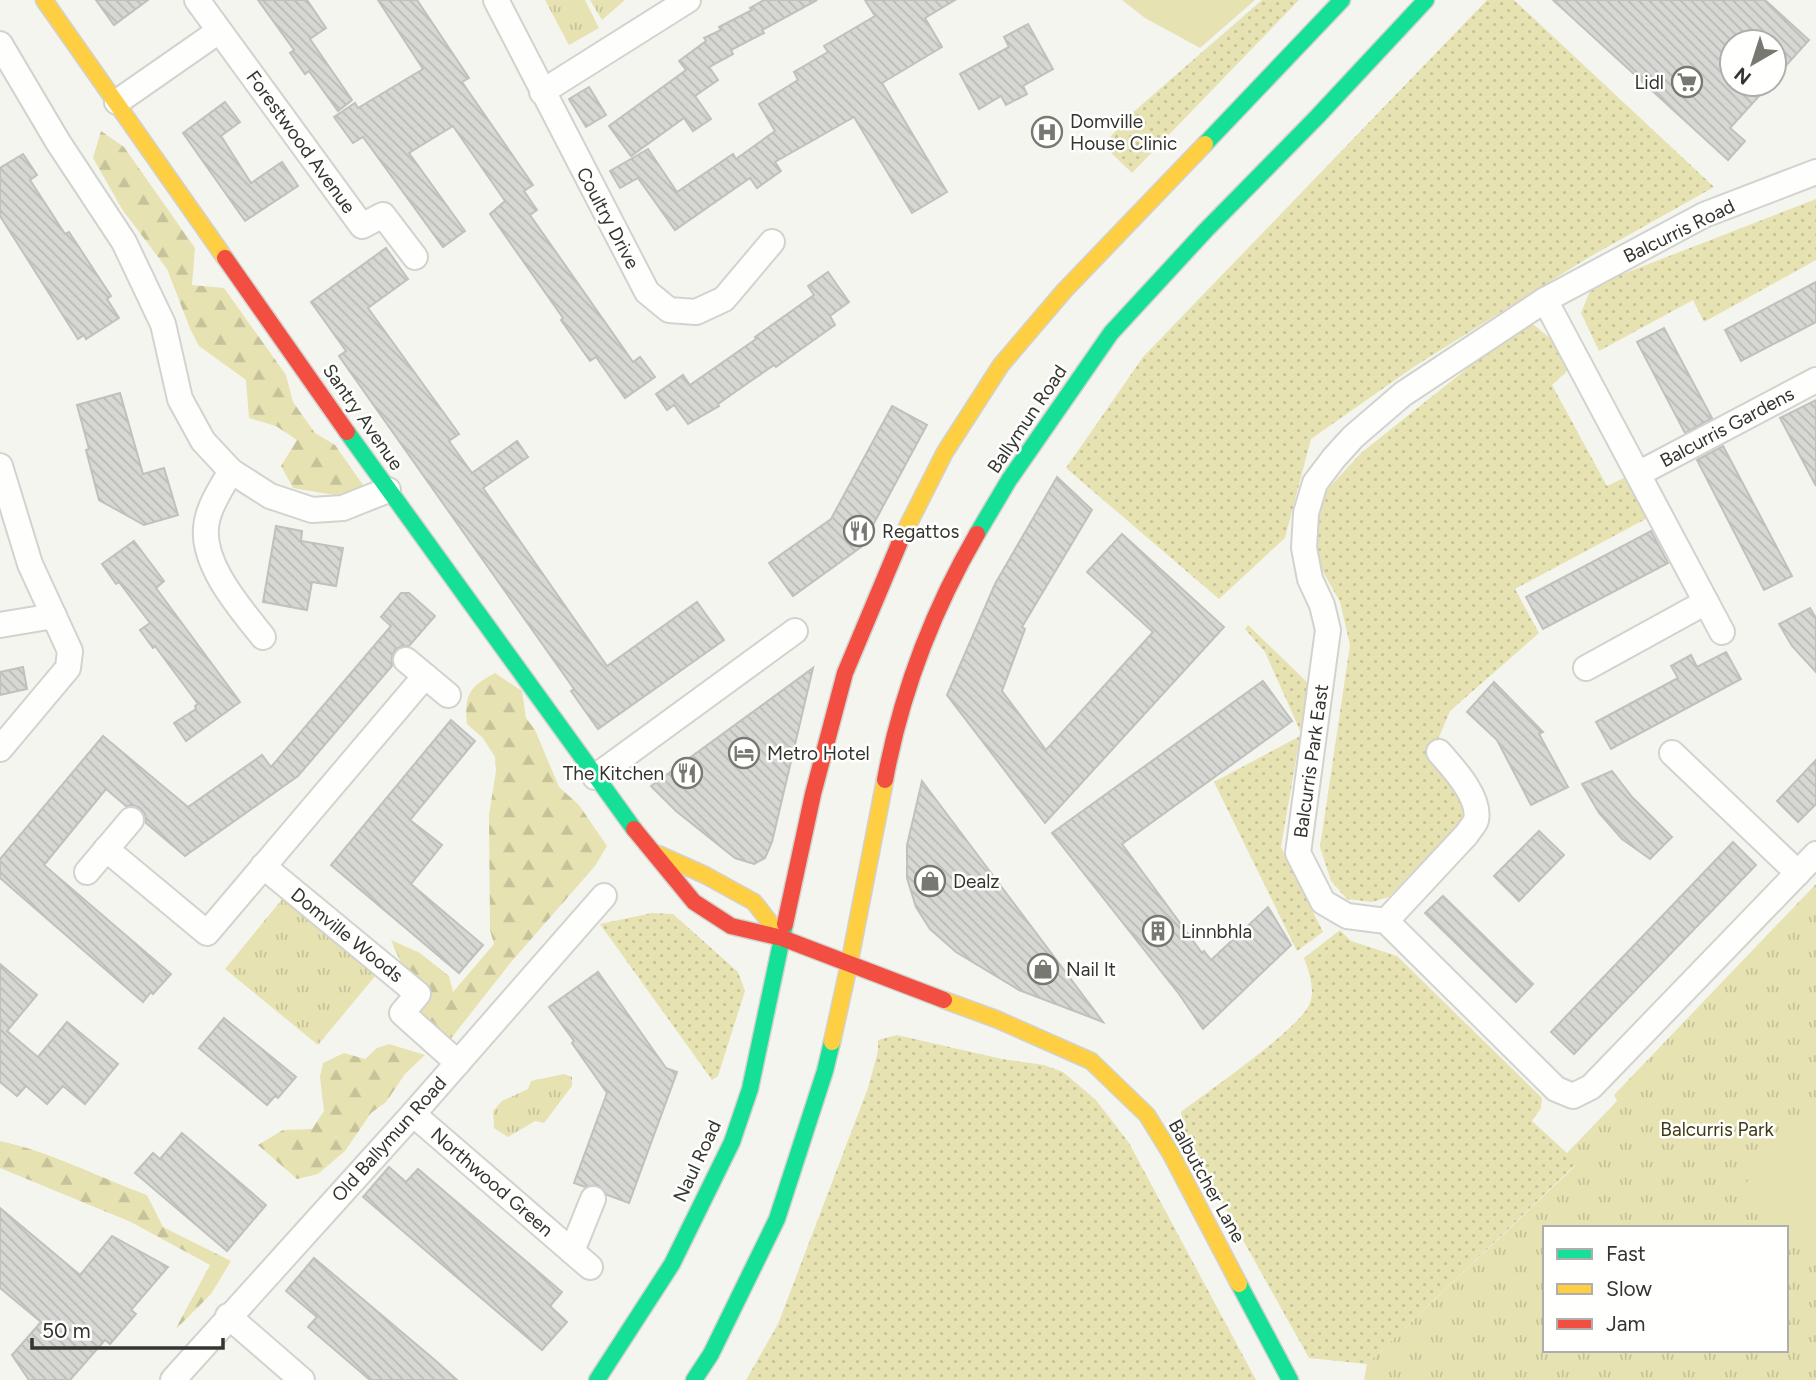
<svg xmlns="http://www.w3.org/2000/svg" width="1816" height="1380" font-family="Figtree,sans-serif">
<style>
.grass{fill:url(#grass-dots)}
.forest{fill:url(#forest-firs)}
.park{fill:url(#park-tufts);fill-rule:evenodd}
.garden{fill:#e6e2b2}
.building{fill:url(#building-back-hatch);stroke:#c0c0bc;stroke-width:2}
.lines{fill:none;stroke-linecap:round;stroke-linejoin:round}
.street-casing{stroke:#d2d2ce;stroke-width:28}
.fast-casing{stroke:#d2d2ce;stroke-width:19}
.slow-casing{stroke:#d2d2ce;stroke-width:19}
.jam-casing{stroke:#d2d2ce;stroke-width:19}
.street{stroke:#fefefd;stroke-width:24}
.fast{stroke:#16e098;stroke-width:16}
.slow{stroke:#ffcf43;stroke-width:16}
.jam{stroke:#f24e42;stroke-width:16}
.labels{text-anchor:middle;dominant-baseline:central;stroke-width:5;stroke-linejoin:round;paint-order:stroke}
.poi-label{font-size:19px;fill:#343430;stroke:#fffffe;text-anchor:start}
.street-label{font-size:19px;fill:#343430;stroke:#fffffe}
.park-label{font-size:19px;fill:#3d3a14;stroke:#fffffe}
</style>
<defs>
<pattern id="grass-dots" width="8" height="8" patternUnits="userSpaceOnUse" patternTransform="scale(1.75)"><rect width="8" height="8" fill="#e6e2b2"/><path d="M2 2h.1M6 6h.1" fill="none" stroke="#c6c299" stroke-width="1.8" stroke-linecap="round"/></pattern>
<pattern id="forest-firs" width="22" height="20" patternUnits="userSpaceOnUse" patternTransform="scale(1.75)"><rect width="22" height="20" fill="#e6e2b2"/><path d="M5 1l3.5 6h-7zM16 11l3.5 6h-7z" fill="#c6c299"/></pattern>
<pattern id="park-tufts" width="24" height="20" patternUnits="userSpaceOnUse" patternTransform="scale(1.75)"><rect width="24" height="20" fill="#e6e2b2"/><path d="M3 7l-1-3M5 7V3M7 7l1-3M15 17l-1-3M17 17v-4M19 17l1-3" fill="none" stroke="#c6c299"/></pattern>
<pattern id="building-back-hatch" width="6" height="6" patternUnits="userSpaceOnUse" patternTransform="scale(1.75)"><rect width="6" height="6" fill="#d7d7d3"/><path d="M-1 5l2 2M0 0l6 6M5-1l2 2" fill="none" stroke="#b9b9b5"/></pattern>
</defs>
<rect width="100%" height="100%" fill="#f5f5f0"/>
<g class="grass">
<polygon points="1262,0 1299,0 1132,173 1103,145 1130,115"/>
<polygon points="1487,0 1514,0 1714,187 1586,259 1415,366 1311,439 1285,538 1219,599 1066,468 1143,357"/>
<polygon points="1816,199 1816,260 1704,322 1693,300 1599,351 1581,313 1592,286"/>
<path d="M1534 325C1549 337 1566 350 1567 371L1552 385 1607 486 1632 474 1653 515 1515 589 1539 633 1450 711 1435 747 1467 804 1462 821 1389 897 1372 902 1347 899 1331 881 1320 847 1350 645 1340 602 1313 554 1324 493 1361 453 1519 327Z"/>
<polygon points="1248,625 1309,684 1281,847 1323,932 1297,951 1214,782 1302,735 1265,652 1245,629"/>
<polygon points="652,913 673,914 738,972 745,991 718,1076 712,1080 600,924"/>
<path d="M1340 930 1351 941 1397 956 1542 1098 1541 1108 1532 1121 1567 1153 1575 1165 1367 1364 1309 1358 1187 1140 1181 1112C1206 1093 1299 1029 1309 1005 1316 991 1309 972 1304 958Z"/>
<polygon points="897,1035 1002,1059 1044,1065 1063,1072 1096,1100 1129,1143 1256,1380 746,1380 778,1324 868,1088 878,1051 878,1040"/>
</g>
<g class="forest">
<polygon points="101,131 124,147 195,248 192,285 224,288 286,375 293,402 315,433 335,445 363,485 357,493 334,495 293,488 281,466 297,440 276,426 249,418 246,380 199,346 191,331 167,269 122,209 93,158"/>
<path d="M495 673 522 691 526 718 535 730 559 787 579 805 607 846 595 866 512 961 445 1046 418 1019 424 994 405 972 391 940 420 953 449 976 453 992 494 944 490 930 489 815 496 771 495 757 483 738 467 724C464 695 469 687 495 673Z"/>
<polygon points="389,1044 425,1055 405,1074 386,1102 371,1113 345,1151 318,1174 297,1179 258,1145 283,1130 312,1129 324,1111 320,1077 323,1063 344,1053 365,1059 377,1048"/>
<path d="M0 1141C51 1152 98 1177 147 1195L163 1227 231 1261 211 1294 175 1330 210 1265 131 1222 0 1168Z"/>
</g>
<g class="park">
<polygon points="545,0 585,0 599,28 569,45"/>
<polygon points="590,0 625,0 602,20"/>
<path d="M1816 884V1380H1364L1367 1364 1575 1166 1567 1153 1617 1101 1614 1095ZM1545 1228H1786V1350H1545Z"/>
<polygon points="283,898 376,975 318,1045 225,969"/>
<polygon points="564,1074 572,1077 572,1086 544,1123 535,1121 508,1137 494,1128 493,1111 502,1101 528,1089 531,1081"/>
</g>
<g class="garden">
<polygon points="1122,0 1255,0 1200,48 1145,18"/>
<polygon points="1816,1111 1816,1264 1786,1236 1786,1228 1778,1228 1739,1190"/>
</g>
<g class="building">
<polygon points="96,0 148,0 114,25"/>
<polygon points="258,0 307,0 326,28 310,39 352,100 338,111 309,71 305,74 290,53 294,50"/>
<polygon points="378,0 417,0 469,78 462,82 533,185 524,191 537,210 530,215 633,362 640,357 655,377 625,398 596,357 590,361 561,320 563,318 490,214 505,201 453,126 409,153 465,231 443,247 363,137 353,143 334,117 355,103 358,108 423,69"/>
<polygon points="764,0 817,0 762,30 764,33 731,50 733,54 709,67 718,80 695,96 711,119 693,131 684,118 631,156 609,126 686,70 679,61 706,41 704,38 721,30 719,27 752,10 750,8"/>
<polygon points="865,0 955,0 925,18 942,47 882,83 947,192 912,213 854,117 775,162 781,171 757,188 750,178 675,230 638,178 620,188 610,171 648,149 677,192 733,154 736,159 775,131 759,104 798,80 794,72 828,52 824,46 875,16"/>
<polygon points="1553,0 1765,0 1809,40 1774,79 1774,42 1732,42 1732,84 1770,84 1730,128 1745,141 1728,160"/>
<polygon points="1028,24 1053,69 1023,86 1027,94 1006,105 1001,96 979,109 960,74 1009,47 1004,37"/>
<polygon points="589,87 606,115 586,127 569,99"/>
<polygon points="225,102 240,122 221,136 251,183 282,162 298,186 245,221 183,133"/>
<polygon points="23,154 37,175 30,180 65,234 69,232 111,296 107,299 119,318 86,339 84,335 78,339 0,216 0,168"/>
<polygon points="386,248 408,279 368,308 459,434 449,441 472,473 517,441 528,457 483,488 607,666 697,602 724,640 598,729 571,691 574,689 339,356 346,351 311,302"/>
<polygon points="828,272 849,302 830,316 835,325 776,367 774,365 748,383 718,404 719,406 688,424 674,405 667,410 656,394 683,375 690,385 756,339 755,337 814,295 808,286"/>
<polygon points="1816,282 1816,322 1741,361 1725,330"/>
<polygon points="1664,328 1712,418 1685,433 1637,342"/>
<polygon points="120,393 143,474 164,468 178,515 144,525 99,500 86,450 89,449 77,405"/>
<polygon points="1816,400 1816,486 1780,418"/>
<polygon points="892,406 927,425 861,547 793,596 769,563 831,519"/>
<polygon points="1723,446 1792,576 1764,590 1697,460"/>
<polygon points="1057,477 1092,510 1022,627 1025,629 1002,691 1046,750 1153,632 1087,572 1122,534 1224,627 1045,823 947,695 995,584"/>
<polygon points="276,526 302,531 301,541 343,548 336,586 312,582 307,610 263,602"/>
<polygon points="1651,531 1668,563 1543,629 1526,597"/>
<polygon points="134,541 164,581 156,588 240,702 186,741 174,723 196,709 195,706 198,704 155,646 153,648 140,630 150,623 119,582 116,584 102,564"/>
<polygon points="401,593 409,593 435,616 409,646 402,646 395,650 392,657 392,666 298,776 185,856 146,823 145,814 140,808 133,805 126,806 106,789 44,865 171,974 153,994 151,992 143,1002 0,878 0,859 103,736 188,807 262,755 271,767 391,626 381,617"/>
<polygon points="1810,608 1816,618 1816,672 1792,646 1779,624"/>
<polygon points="1726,652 1741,679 1611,749 1596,722 1678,678 1671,666 1691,655 1697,667"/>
<polygon points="23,667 27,689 0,695 0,672"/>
<polygon points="813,668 772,842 765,858 754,864 735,858 676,811 651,786"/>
<polygon points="1263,681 1292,721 1122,844 1202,953 1204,951 1211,960 1268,907 1291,945 1203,1029 1179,994 1052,833"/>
<polygon points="1494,682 1543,732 1539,734 1568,787 1531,805 1497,740 1467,712"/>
<polygon points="451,720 475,741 410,820 442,845 411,884 483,945 459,973 331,865"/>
<polygon points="1816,760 1816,804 1798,822 1777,801"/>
<polygon points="1612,771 1632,797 1672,837 1650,859 1622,839 1599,813 1582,784"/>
<polygon points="922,781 1103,1022 1019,990 956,952 930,929 916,907 907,878 907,845"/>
<polygon points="1539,831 1564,855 1519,901 1494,876"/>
<polygon points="1733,842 1756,865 1574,1054 1551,1032"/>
<polygon points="1443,896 1533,984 1516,1002 1425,913"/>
<polygon points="0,964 37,995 7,1031 38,1057 67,1022 118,1064 85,1104 63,1086 47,1104 26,1086 17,1096 0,1082"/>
<polygon points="598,972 666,1068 677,1072 629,1203 607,1195 598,1185 585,1187 574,1183 607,1093 572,1043 574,1041 549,1007"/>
<polygon points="224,1018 296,1077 278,1098 275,1096 267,1105 199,1048"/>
<polygon points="182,1133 266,1205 227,1251 135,1173 153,1153 160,1159"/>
<polygon points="389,1167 406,1182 418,1169 562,1292 550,1306 567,1322 542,1350 363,1197"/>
<polygon points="0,1208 80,1275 112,1236 168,1267 131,1310 136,1314 110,1344 105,1340 70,1380 29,1380 12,1355 41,1322 0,1288"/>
<polygon points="314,1258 436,1361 457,1380 370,1380 308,1327 317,1317 286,1291"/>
</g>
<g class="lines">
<g class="street-casing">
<g id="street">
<polyline points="197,0 362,226 383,215 415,257"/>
<polyline points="496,0 647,292 669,310 696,312 724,299 772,242"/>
<polyline points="0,44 58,142 124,242 163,324 180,399 203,441 231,471 270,496 312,510 343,508 388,490"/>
<polyline points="542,92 688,0"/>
<polyline points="117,102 219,31"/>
<polyline points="1816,172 1704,215 1545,300 1403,394 1353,437 1334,458 1315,483 1306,513 1304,548 1310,579 1322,605 1328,630 1298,853 1323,902 1347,916 1386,921 1556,1089 1573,1096 1591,1087 1816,854"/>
<polyline points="1545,300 1722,632"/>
<polyline points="0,466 30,564 70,651 68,668 0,749"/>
<path d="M231 471C222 487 210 504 207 521 198 561 240 608 263 637"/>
<polyline points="1638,474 1816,380"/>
<polyline points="0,625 54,616"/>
<polyline points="406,660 448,695"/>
<polyline points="1586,668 1706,602"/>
<polyline points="1672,753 1798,873"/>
<polyline points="595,777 795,631"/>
<polyline points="106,849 207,933 425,676"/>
<polyline points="263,866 418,994 402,1013 458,1063"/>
<polyline points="87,872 131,820"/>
<path d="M1386 921 1467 834C1469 830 1475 824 1476 820 1481 797 1452 767 1439 752"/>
<polyline points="413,1114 590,1267"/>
<polyline points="572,1251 593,1199"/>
<polyline points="228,1316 302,1380"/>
<polyline points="173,1380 413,1114 604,896"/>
</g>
</g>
<g class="fast-casing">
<g id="fast">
<polyline points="1205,144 1342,0"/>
<polyline points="347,432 634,829"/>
<polyline points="977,534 1009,480 1111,333 1206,230 1317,117 1426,0"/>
<polyline points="1239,1284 1290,1380"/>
<polyline points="597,1380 672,1264 732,1142 750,1089 785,924"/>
<polyline points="694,1380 711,1354 777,1219 825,1071 832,1042"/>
</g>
</g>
<g class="slow-casing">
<g id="slow">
<polyline points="44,0 225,258"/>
<polyline points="902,537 945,452 1001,365 1064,291 1205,144"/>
<polyline points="658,854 705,875 754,902 782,938"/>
<polyline points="944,1000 996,1019 1091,1061 1147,1115 1171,1154 1239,1284"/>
<polyline points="832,1042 849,965 885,780"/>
</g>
</g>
<g class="jam-casing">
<g id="jam">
<polyline points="225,258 347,432"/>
<path d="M885 780C901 694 933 610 977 534"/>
<polyline points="634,829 694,902 731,926 782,938 944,1000"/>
<polyline points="785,924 813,794 845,673 902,537"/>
</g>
</g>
<use href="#street" class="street"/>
<use href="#fast" class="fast"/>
<use href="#slow" class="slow"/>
<use href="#jam" class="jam"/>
</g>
<defs>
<g id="supermarket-ring" transform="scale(1.575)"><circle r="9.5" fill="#fffffe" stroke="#787873" stroke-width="1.5"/><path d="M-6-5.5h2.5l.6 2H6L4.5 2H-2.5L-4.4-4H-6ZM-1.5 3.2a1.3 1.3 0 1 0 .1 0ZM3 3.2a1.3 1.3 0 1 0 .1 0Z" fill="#787873"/></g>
<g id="hospital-ring" transform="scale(1.575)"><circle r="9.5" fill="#fffffe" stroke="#787873" stroke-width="1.5"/><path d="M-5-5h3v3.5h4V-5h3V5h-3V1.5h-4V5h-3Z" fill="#787873"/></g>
<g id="restaurant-ring" transform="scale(1.575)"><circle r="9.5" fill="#fffffe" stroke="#787873" stroke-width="1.5"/><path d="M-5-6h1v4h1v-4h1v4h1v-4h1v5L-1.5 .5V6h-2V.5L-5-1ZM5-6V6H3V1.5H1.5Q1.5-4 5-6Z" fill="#787873"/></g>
<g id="hotel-ring" transform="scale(1.575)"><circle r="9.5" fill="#fffffe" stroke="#787873" stroke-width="1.5"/><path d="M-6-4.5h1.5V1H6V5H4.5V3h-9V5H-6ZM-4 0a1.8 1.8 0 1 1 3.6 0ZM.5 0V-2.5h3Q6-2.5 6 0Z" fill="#787873"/></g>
<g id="shop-ring" transform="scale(1.575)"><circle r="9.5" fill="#fffffe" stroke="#787873" stroke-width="1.5"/><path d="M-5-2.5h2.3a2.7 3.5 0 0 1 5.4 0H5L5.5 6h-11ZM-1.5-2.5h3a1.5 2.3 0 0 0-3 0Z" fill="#787873"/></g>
<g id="building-ring" transform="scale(1.575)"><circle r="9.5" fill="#fffffe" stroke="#787873" stroke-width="1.5"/><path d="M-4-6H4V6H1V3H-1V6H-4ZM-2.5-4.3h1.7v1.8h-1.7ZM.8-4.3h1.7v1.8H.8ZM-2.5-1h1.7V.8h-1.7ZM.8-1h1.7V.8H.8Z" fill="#787873"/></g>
</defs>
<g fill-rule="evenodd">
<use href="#supermarket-ring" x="1687" y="82"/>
<use href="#hospital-ring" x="1047" y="132"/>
<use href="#restaurant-ring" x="859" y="531"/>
<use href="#hotel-ring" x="744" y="753"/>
<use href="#restaurant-ring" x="687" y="773"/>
<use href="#shop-ring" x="930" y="881"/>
<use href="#building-ring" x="1158" y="931"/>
<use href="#shop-ring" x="1043" y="969"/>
</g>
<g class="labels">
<g class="poi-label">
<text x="1664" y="82" text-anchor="end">Lidl</text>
<text x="1070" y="121">Domville<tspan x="1070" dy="22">House Clinic</tspan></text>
<text x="882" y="531">Regattos</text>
<text x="767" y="753">Metro Hotel</text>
<text x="664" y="773" text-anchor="end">The Kitchen</text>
<text x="953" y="881">Dealz</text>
<text x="1181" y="931">Linnbhla</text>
<text x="1066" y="969">Nail It</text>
</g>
<g class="street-label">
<text transform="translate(301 142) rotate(54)">Forestwood Avenue</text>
<text transform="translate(608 218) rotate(62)">Coultry Drive</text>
<text transform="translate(1679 231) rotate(-26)">Balcurris Road</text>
<text transform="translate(363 417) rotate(55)">Santry Avenue</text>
<text transform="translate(1027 419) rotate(-56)">Ballymun Road</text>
<text transform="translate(1727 427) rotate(-28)">Balcurris Gardens</text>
<text transform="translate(1311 761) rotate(-82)">Balcurris Park East</text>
<text transform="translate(347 935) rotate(39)">Domville Woods</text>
<text transform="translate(389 1139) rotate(-48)">Old Ballymun Road</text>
<text transform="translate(697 1161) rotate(-65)">Naul Road</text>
<text transform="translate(1207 1181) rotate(61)">Balbutcher Lane</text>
<text transform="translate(492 1182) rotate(41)">Northwood Green</text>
</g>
<g class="park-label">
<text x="1717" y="1129">Balcurris Park</text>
</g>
</g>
<rect x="1543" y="1226" width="245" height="126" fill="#fffffe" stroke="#aeaeac" stroke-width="2"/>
<rect x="1557" y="1249" width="35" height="10" fill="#16e098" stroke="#aeaeac" stroke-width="2"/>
<text x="1606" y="1261" font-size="21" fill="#343430">Fast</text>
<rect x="1557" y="1284" width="35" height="10" fill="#ffcf43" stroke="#aeaeac" stroke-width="2"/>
<text x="1606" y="1296" font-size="21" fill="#343430">Slow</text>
<rect x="1557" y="1319" width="35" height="10" fill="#f24e42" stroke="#aeaeac" stroke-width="2"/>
<text x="1606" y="1331" font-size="21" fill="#343430">Jam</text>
<g transform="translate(1753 63) rotate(219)"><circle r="33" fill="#fffffe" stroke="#aeaeac" stroke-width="2"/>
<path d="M0-5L12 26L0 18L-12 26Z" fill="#787873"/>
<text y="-10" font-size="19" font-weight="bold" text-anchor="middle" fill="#343430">N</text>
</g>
<path d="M32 1338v10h191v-10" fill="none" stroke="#343430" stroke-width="3.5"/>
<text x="42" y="1338" font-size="21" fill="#343430" stroke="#fffffe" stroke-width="5" paint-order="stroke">50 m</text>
</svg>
